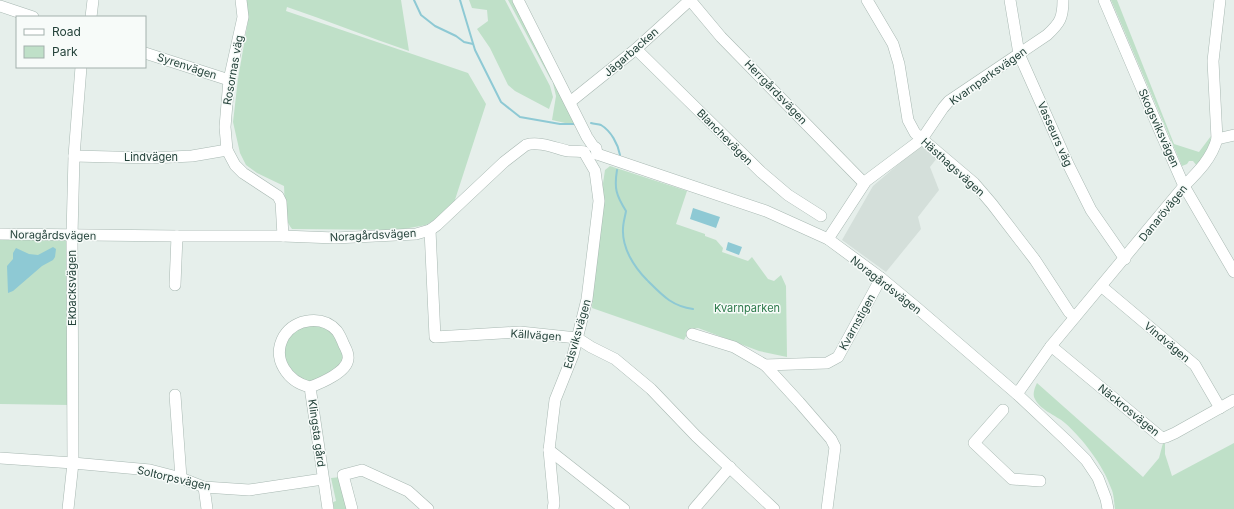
<svg xmlns="http://www.w3.org/2000/svg" width="1234" height="509" font-family="Inter,sans-serif">
<style>
.built{fill:#d4dfda}
.green{fill:#bfe0c8}
.water{fill:#8ec9d4}
.lines{fill:none;stroke-linecap:round;stroke-linejoin:round}
.stream{stroke:#8ec9d4;stroke-width:2}
.minor-casing{stroke:#a8b8b2;stroke-width:12}
.minor{stroke:#fff;stroke-width:11}
.labels{text-anchor:middle;dominant-baseline:central;stroke-width:3;stroke-linejoin:round;paint-order:stroke}
.street-label{font-size:11px;fill:#24423a;stroke:#f7fbf9}
.park-label{font-size:11px;fill:#2d7a4b;stroke:#f7fbf9}
</style>
<rect width="100%" height="100%" fill="#e6efeb"/>
<polygon class="built" points="921,145 937,158 930,167 939,190 918,217 921,229 886,272 842,240 873,186"/>
<g class="green">
<path d="M246 0H401L409 51C368 37 328 21 287 7L286 11 468 73 486 104 452 209 426 225 398 230 292 229C283 218 285 200 284 186L257 173 246 165 240 153 233 122 238 79 248 21 246 20Z"/>
<polygon points="469,0 505,0 550,86 553,97 549,109 515,91 508,85 490,48 477,29 488,21 487,10 472,8"/>
<polygon points="508,0 514,0 552,80 551,80"/>
<polygon points="1111,0 1117,0 1174,144 1199,152 1211,136 1210,147 1197,166 1193,161 1189,161 1187,164 1182,166"/>
<polygon points="556,82 578,126 552,120 556,96 553,83"/>
<polygon points="610,166 687,191 676,224 705,234 705,236 716,240 723,248 722,252 748,261 752,257 768,279 774,281 781,275 786,286 787,357 759,351 698,328 689,330 684,340 592,308 595,237 605,170"/>
<polygon points="0,237 62,237 68,242 70,405 0,404"/>
<polygon points="311,323 332,331 344,355 340,366 312,383 298,378 285,363 284,349 290,334"/>
<path d="M1037 383 1143 477 1159 458 1163 443 1165 444V454L1172 476 1234 443V509H1115C1114 502 1114 494 1111 488 1103 465 1083 439 1065 423 1056 415 1039 410 1034 397 1033 392 1035 387 1037 383Z"/>
<polygon points="341,477 349,509 334,509 333,502 336,501 331,478"/>
</g>
<g class="water">
<polygon points="693,208 720,217 716,228 690,219"/>
<polygon points="728,242 742,247 739,255 726,250"/>
<polygon points="53,247 56,249 55,257 53,260 42,266 13,291 8,293 7,266 13,259 13,253 16,248 29,254 38,255"/>
</g>
<g class="lines">
<g class="stream">
<polyline points="414,0 421,15 435,26 456,36 464,42 473,44"/>
<polyline points="460,0 475,50 501,102 520,117 560,124 574,124"/>
<path d="M591 123C594 124 599 124 601 125 611 131 618 144 620 155"/>
<path d="M617 170C614 188 616 195 626 211 625 217 623 223 623 229 622 248 634 267 647 280"/>
<path d="M648 281C663 296 672 306 693 309"/>
</g>
<g class="minor-casing">
<g id="minor">
<polyline points="241,0 243,17 229,80 225,127 227,150 235,165 243,173 278,196 281,202 283,236"/>
<polyline points="518,0 587,137 593,146 596,148 597,154"/>
<polyline points="690,0 721,37 864,183"/>
<polyline points="867,0 893,44 899,64 908,120 915,133 974,183 992,204 1035,260 1069,312 1075,317"/>
<polyline points="1010,0 1019,54 1068,164 1091,210 1125,259"/>
<polyline points="1104,0 1159,129 1184,186 1234,272"/>
<polyline points="0,6 33,17"/>
<polyline points="91,17 93,0"/>
<polyline points="636,49 761,172 788,195 821,216"/>
<polyline points="145,53 229,80"/>
<polyline points="570,102 636,49 690,0"/>
<polyline points="1217,139 1234,135"/>
<polyline points="597,154 766,211 828,239 881,278 916,307 1017,394 1066,440 1086,460 1098,478 1106,499 1108,509"/>
<polyline points="74,156 152,158 192,156 227,150"/>
<polyline points="430,230 435,337 520,332 577,338 591,347 615,359 651,389 696,436 774,509"/>
<path d="M0 234 177 236H283L335 238 416 234 430 230 437 225 504 162 526 145C539 141 555 148 568 151 573 151 579 151 584 152"/>
<path d="M828 239 866 181 922 139 943 108 949 101 1047 35C1060 23 1063 18 1063 0"/>
<polyline points="175,285 177,236"/>
<polyline points="1101,286 1195,365 1220,408"/>
<polyline points="692,334 734,347 765,365 827,363 838,357 881,278"/>
<polyline points="1051,346 1162,438 1166,437 1175,433 1234,400"/>
<polyline points="765,365 799,402 831,439 835,447 827,509"/>
<path d="M310 387C288 382 271 359 284 336 296 318 323 315 337 331 340 335 342 340 344 345 346 349 349 354 348 359 347 372 321 383 310 387L328 509"/>
<path d="M1017 394 1051 346 1184 186C1198 172 1212 158 1217 139L1213 61 1220 0"/>
<polyline points="175,395 181,478"/>
<polyline points="1003,410 974,443 1012,479 1040,481"/>
<polyline points="549,450 624,509"/>
<polyline points="0,458 73,463 150,470 181,478 204,487 249,490 323,479"/>
<polyline points="204,487 207,509"/>
<polyline points="68,509 73,463 72,235 74,156 81,67"/>
<polyline points="352,509 343,475 362,470 408,491 428,509"/>
<polyline points="553,509 554,503 549,450 555,400 573,355 587,299 599,201 595,171 584,152"/>
<polyline points="694,509 730,467"/>
</g>
</g>
<use href="#minor" class="minor"/>
</g>
<g class="labels">
<g class="street-label">
<text transform="translate(631 52) rotate(-41)">Jägarbacken</text>
<text transform="translate(187 66) rotate(18)">Syrenvägen</text>
<text transform="translate(233 70) rotate(-80)">Rosornas väg</text>
<text transform="translate(988 76) rotate(-35)">Kvarnparksvägen</text>
<text transform="translate(776 92) rotate(46)">Herrgårdsvägen</text>
<text transform="translate(1159 128) rotate(66)">Skogsviksvägen</text>
<text transform="translate(1055 134) rotate(66)">Vasseurs väg</text>
<text transform="translate(725 137) rotate(45)">Blanchevägen</text>
<text x="151" y="157">Lindvägen</text>
<text transform="translate(953 167) rotate(42)">Hästhagsvägen</text>
<text transform="translate(1163 213) rotate(-51)">Danarövägen</text>
<text transform="translate(53 235) rotate(1)">Noragårdsvägen</text>
<text transform="translate(373 235) rotate(-3)">Noragårdsvägen</text>
<text transform="translate(886 285) rotate(38)">Noragårdsvägen</text>
<text transform="translate(72 288) rotate(-90)">Ekbacksvägen</text>
<text transform="translate(857 322) rotate(-61)">Kvarnstigen</text>
<text transform="translate(577 334) rotate(-74)">Edsviksvägen</text>
<text transform="translate(536 335) rotate(4)">Källvägen</text>
<text transform="translate(1167 342) rotate(40)">Vindvägen</text>
<text transform="translate(1129 410) rotate(39)">Näckrosvägen</text>
<text transform="translate(317 433) rotate(82)">Klingsta gård</text>
<text transform="translate(174 478) rotate(13)">Soltorpsvägen</text>
</g>
<g class="park-label">
<text x="747" y="308">Kvarnparken</text>
</g>
</g>
<rect x="16" y="16" width="130" height="52" fill="#f7fbf9" stroke="#a3b1ad"/>
<rect x="24" y="29" width="20" height="6" fill="#ffffff" stroke="#a3b1ad"/>
<text x="52" y="36" font-size="12" fill="#24423a">Road</text>
<rect x="24" y="46" width="20" height="12" fill="#bfe0c8" stroke="#a3b1ad"/>
<text x="52" y="56" font-size="12" fill="#24423a">Park</text>
</svg>
